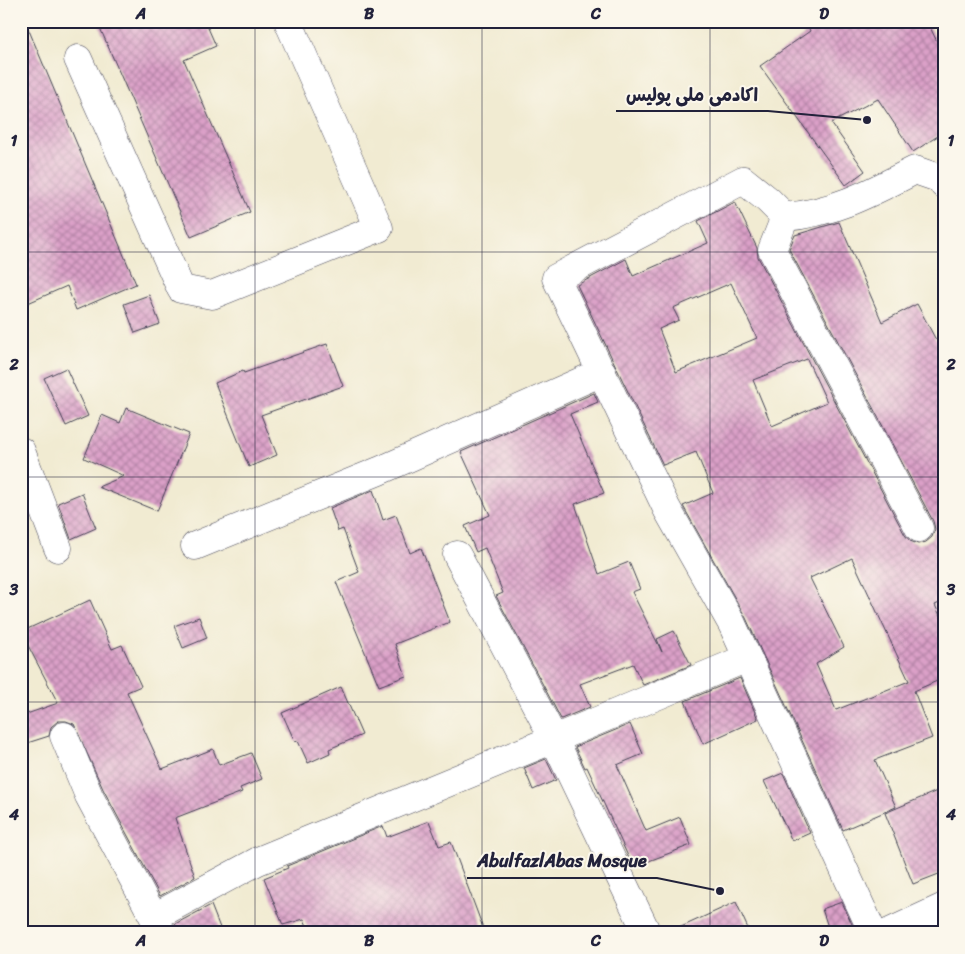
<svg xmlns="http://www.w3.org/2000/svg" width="965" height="954" font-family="Sriracha,'Playpen Sans Arabic',sans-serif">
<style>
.building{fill:url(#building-cross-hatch);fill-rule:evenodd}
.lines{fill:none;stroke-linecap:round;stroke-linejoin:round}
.minor-casing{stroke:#414052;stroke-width:29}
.minor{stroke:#fff;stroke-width:28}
.grid{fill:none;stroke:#22223b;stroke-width:1;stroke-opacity:0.55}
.leader{fill:none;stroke:#22223b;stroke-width:2}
.callout-dot{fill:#22223b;stroke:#fbf7ec;stroke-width:2}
.callout-label{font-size:18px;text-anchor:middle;font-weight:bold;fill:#22223b;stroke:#fbf7ec;stroke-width:4;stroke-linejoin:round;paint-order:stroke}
.neatline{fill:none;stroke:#22223b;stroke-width:2}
.grid-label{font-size:16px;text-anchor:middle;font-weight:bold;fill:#22223b}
</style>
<defs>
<pattern id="building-cross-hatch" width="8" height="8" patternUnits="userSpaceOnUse" patternTransform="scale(1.25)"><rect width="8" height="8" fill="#dba0c8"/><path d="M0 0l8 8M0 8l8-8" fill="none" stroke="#b182a4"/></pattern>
</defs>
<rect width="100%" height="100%" fill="#fbf7ec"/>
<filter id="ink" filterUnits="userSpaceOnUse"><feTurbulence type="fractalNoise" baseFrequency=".02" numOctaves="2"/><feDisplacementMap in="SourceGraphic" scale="10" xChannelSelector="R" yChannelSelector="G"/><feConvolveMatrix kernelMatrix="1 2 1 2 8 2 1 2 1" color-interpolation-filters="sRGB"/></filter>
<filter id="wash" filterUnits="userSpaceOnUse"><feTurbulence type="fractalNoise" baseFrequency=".0096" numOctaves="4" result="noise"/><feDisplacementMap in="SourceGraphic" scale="20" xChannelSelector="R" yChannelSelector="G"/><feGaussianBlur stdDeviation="1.12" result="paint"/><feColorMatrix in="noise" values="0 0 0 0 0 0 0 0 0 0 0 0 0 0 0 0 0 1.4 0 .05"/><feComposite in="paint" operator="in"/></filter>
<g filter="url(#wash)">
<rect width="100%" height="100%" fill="#f1ebd2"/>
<g id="blocks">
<g class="building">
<polygon points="21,21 25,21 136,284 76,310 67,286 21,306"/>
<polygon points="97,21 205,21 216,46 184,60 250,212 191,237"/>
<polygon points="806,21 927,21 944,56 944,132 913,152 878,99 831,123 865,171 846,185 760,66 810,31"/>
<path d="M735 202 757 248 758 257 905 535 910 541 918 544 926 542 932 537 935 529 933 521 789 249 795 235 839 222 882 322 917 304 936 340 944 336V601L935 605 944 624V678L914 691 932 738 875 760 896 807 843 830 746 618 683 506 713 493 696 452 663 465 577 285 626 259 633 276 708 243 698 221ZM731 283 757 338 676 372 659 329 679 320 673 308ZM807 359 827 402 772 426 753 380ZM852 558 909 681 836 710 816 664 844 647 810 578Z"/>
<polygon points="149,295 160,324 135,333 124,304"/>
<polygon points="327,344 343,386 261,415 277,455 249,467 215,383 243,371 244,373"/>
<polygon points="66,368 88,416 66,426 44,378"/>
<polygon points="594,393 598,402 570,414 604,493 575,504 599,574 629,562 640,589 632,592 662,652 657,639 674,631 691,665 643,685 633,664 580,684 590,707 561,719 496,596 503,593 485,548 476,552 465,526 490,515 461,452"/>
<polygon points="126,408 189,434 157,511 98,487 124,476 84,458 102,415 120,423"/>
<polygon points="373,490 383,520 396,515 410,553 421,548 450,622 395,644 406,676 379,686 336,582 359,572 343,529 338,531 330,508"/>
<polygon points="82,493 96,528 71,539 58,503"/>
<polygon points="90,600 112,649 122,645 141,686 127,692 162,769 213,749 219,765 251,753 262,779 240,788 242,792 175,818 195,877 160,896 103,789 74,724 66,721 58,721 51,727 49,736 21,745 21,716 58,703 21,632"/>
<polygon points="199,617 207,638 183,648 174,626"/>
<polygon points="740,678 758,719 703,744 685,701"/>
<polygon points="341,687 362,735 329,749 330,753 308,763 298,741 295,742 282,713"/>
<polygon points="630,724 643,754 617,765 646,831 680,817 691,845 633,867 587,767 585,768 575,747"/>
<polygon points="546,759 556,780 533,790 524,768"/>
<polygon points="783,773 810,833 792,841 764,781"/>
<polygon points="937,791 944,806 944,872 913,884 885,813"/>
<polygon points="429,821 439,846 451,842 485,933 310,933 304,919 283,925 264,878 288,868 287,866 383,826 387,837"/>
<polygon points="736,902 750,933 668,933"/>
<polygon points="842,902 856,933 830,933 822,909"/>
<polygon points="211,905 222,933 178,933 175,924"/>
</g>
</g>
</g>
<g filter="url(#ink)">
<use href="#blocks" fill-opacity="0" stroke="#414052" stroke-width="1"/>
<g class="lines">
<g class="minor-casing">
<g id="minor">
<polyline points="78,59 181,289 212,295 379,228 288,21"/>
<polyline points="785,217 772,250 919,528"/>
<polyline points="21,451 58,548"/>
<polyline points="195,546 379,471 602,372"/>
<polyline points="64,736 89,796 162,933"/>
<polyline points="154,917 258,861 554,739 457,555"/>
<polyline points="647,933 554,739 747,658"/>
<path d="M873 933 732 624 667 509 556 278 743 180 768 200 785 217C834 213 872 192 915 170L941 179 944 185"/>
<polyline points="888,933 944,907"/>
</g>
</g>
<use href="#minor" class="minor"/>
</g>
</g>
<path class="grid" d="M255 21V933M482 21V933M710 21V933M21 252H944M21 477H944M21 702H944"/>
<path class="leader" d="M867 120L768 111H616M720 891L657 878H467"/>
<g class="callout-dot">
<circle cx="867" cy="120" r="5"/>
<circle cx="720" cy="891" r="5"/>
</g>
<g class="callout-label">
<text x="692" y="101">اکادمی ملی پولیس</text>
<text x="562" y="867">AbulfazlAbas Mosque</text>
</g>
<rect width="965" height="954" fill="none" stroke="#fbf7ec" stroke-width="55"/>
<rect x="28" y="28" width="910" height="898" class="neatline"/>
<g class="grid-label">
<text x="141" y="19">A</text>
<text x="369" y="19">B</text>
<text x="596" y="19">C</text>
<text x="824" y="19">D</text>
<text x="14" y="146">1</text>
<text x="951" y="146">1</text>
<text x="14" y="370">2</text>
<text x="951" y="370">2</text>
<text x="14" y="595">3</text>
<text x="951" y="595">3</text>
<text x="14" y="820">4</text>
<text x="951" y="820">4</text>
<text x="141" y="946">A</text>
<text x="369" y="946">B</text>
<text x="596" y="946">C</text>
<text x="824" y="946">D</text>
</g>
</svg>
